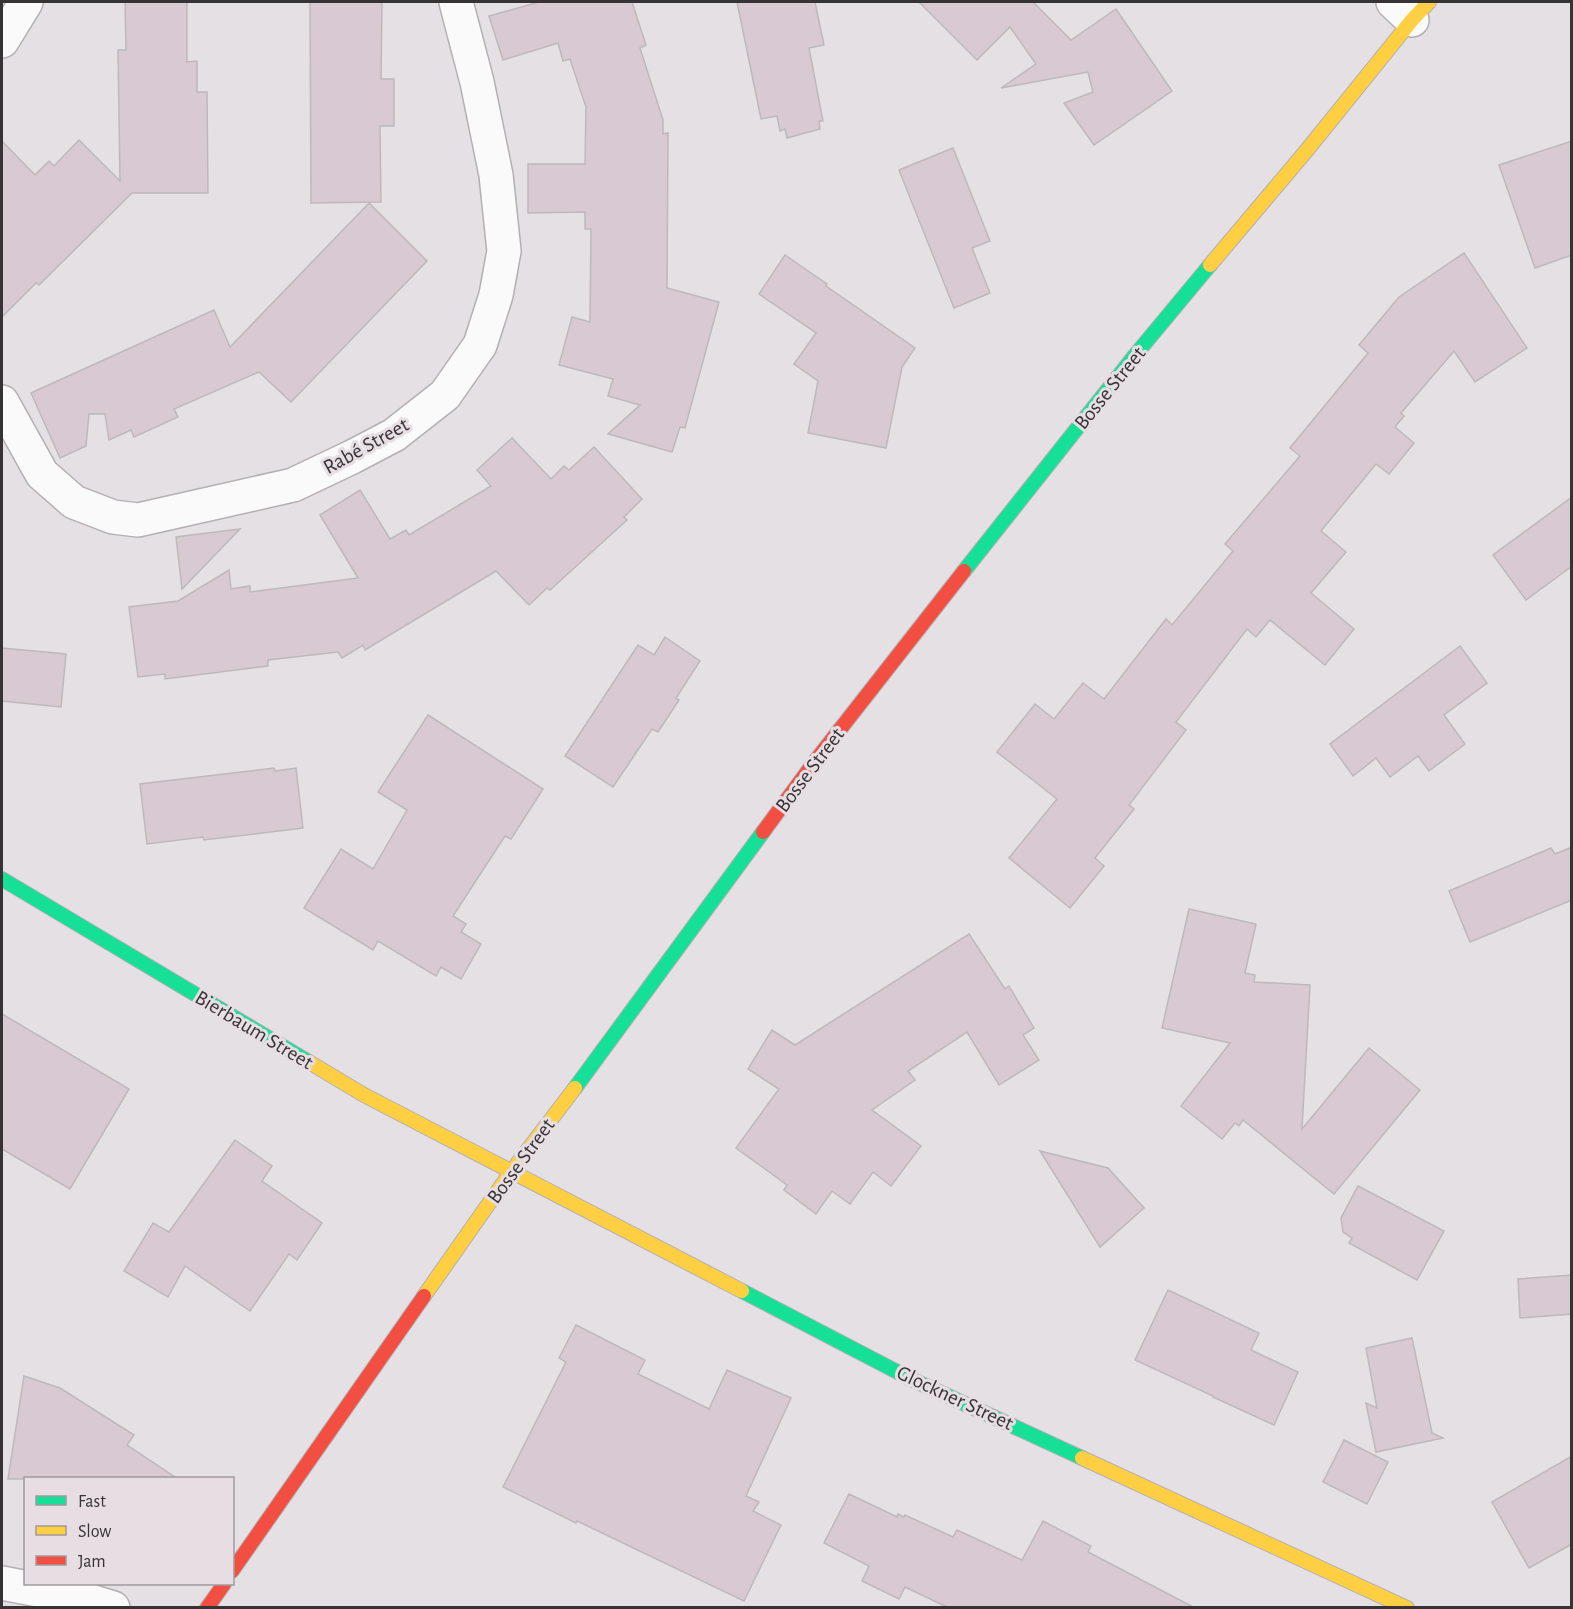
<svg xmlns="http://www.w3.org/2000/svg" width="1573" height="1609" font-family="'Alegreya Sans',sans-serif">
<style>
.building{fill:#d9c9d2;stroke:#bdb9bb;stroke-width:1.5}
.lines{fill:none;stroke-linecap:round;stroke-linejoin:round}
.street-casing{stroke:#b3b0b2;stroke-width:36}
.fast-casing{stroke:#b3b0b2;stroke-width:16}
.slow-casing{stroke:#b3b0b2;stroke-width:16}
.jam-casing{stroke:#b3b0b2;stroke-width:16}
.street{stroke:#fbfafb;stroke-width:33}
.fast{stroke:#16e098;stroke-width:14}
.slow{stroke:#ffcf43;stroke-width:14}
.jam{stroke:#f24e42;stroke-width:14}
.labels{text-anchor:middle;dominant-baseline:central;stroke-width:6;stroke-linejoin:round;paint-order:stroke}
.street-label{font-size:21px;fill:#363334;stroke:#e7dee3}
</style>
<rect width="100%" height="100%" fill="#e5e0e3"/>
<g class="building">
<polygon points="125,2 187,2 187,62 197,61 197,92 207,92 208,193 132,193 39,285 36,283 2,317 2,141 35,175 49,161 54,166 79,140 120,181 118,50 126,50"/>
<polygon points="310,2 382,2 381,79 394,79 394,126 380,126 381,202 311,203"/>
<polygon points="539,2 632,2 646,45 640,48 663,120 663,134 668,133 667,288 719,302 685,428 680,427 672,452 608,434 640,405 608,396 613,379 559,365 572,317 590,322 591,229 585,229 585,212 528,213 528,164 585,164 586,107 570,59 563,61 558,43 503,60 489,16"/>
<polygon points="737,2 815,2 824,45 809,48 823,121 819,121 820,129 787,138 785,129 780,131 777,116 761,119"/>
<polygon points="919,2 1036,2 1034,3 1071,40 1116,9 1172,91 1094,145 1064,103 1093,92 1088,72 1001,88 1036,64 1010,27 977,60"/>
<polygon points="1572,141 1572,255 1535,268 1499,165"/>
<polygon points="953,148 990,241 972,248 990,293 954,308 899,170"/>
<polygon points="369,203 427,261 291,402 259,372 174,409 178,417 134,437 131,430 109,440 105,414 89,414 86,446 60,458 31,393 214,310 230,347"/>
<polygon points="1464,253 1527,348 1475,382 1454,351 1401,413 1404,416 1395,427 1414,443 1389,474 1376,464 1321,531 1346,552 1311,593 1354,629 1325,665 1270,620 1256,637 1247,629 1176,722 1186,730 1129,805 1134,809 1095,858 1104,866 1070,908 1009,858 1057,799 997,752 1035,704 1054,719 1083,683 1104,699 1166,619 1172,625 1233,551 1225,544 1300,456 1290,448 1368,353 1359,345 1399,297"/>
<polygon points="785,255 827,284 826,286 915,348 902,367 886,448 808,433 818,381 794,364 816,333 759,294"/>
<polygon points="512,438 551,479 564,466 569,470 594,447 642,499 624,517 627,520 550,590 547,588 529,605 496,571 365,650 363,645 342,658 338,652 268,660 268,666 165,679 165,674 138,677 129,607 178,601 229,570 231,589 250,586 250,592 358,578 320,515 360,490 390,539 406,530 409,535 491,486 477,470"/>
<polygon points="1572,497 1572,566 1526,600 1493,555"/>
<polygon points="240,529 182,589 176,537"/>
<polygon points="665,637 700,661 676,698 679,700 658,732 652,729 613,787 565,756 638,645 654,655"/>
<polygon points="1460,646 1487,683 1444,715 1465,744 1429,771 1418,756 1390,777 1376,758 1353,776 1330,744"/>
<polygon points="2,648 66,654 61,707 2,701"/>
<polygon points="428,715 543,789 511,839 505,836 453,916 466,924 461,932 481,944 461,979 441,967 436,976 378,941 373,950 304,908 341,849 373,869 407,810 378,792"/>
<polygon points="274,768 275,771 296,768 303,828 204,840 203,837 147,844 140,784"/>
<polygon points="1572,847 1572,900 1470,942 1449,891 1551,848 1555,854"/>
<polygon points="1189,909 1256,924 1245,973 1255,975 1254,982 1310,985 1302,1129 1369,1048 1420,1090 1334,1194 1243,1120 1239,1126 1235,1123 1222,1139 1181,1106 1230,1043 1162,1028"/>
<polygon points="969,934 1005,989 1009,986 1034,1028 1023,1035 1039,1060 999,1085 967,1032 908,1071 915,1080 872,1110 921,1146 891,1186 873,1172 850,1204 832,1191 816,1214 784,1190 787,1185 736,1148 779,1089 748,1069 772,1030 795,1045"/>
<polygon points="2,1014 129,1089 70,1189 2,1149"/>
<polygon points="235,1140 272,1166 262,1181 322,1223 297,1260 289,1254 250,1311 185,1266 168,1297 124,1271 153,1223 169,1232"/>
<polygon points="1040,1151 1108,1168 1144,1208 1100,1247"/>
<polygon points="1358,1186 1444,1231 1417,1280 1349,1243 1352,1238 1343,1232 1341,1218"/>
<polygon points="1572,1275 1572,1314 1520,1318 1518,1279"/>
<polygon points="1168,1290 1259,1333 1251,1350 1298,1372 1274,1425 1213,1397 1213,1396 1135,1360"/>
<polygon points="576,1325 645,1360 638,1374 709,1409 727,1370 791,1398 746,1496 759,1502 753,1511 781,1525 744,1601 577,1521 576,1523 503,1487 566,1362 559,1358"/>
<polygon points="1412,1338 1432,1433 1443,1438 1376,1452 1366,1403 1377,1408 1366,1348"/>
<polygon points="24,1376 60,1388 134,1435 127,1445 178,1479 8,1479"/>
<polygon points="1344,1440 1388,1462 1367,1504 1323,1482"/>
<polygon points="1572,1456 1572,1544 1529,1568 1492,1502"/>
<polygon points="849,1494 897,1517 898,1514 904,1517 905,1515 953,1537 957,1530 1022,1560 1043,1521 1091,1546 1088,1552 1195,1608 949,1608 905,1587 899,1599 862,1581 869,1566 824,1543"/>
</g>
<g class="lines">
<g class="street-casing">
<g id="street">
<polyline points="1393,2 1412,20"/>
<polyline points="2,41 26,2"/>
<polyline points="2,402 42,474 74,502 113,517 138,520 293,485 352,457 394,435 445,395 480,345 496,295 504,251 496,175 477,82 456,2"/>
<polyline points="2,1583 84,1599 113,1608"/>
</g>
</g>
<g class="fast-casing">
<g id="fast">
<polyline points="964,571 1136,354 1210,265"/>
<polyline points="2,879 309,1062"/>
<polyline points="575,1088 763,832"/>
<polyline points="742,1291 911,1379 1082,1458"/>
</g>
</g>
<g class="slow-casing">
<g id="slow">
<polyline points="1210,265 1307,150 1412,20 1429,2"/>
<polyline points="309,1062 364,1095 742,1291"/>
<polyline points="424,1296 511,1172 575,1088"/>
<polyline points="1082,1458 1407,1608"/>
</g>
</g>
<g class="jam-casing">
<g id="jam">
<polyline points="763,832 816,760 964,571"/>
<polyline points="232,1571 424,1296"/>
<polyline points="207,1608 224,1584"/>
</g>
</g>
<use href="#street" class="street"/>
<use href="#fast" class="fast"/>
<use href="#slow" class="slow"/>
<use href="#jam" class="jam"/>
</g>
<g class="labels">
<g class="street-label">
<text transform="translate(1110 388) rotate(-51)">Bosse Street</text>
<text transform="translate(366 446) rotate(-29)">Rabé Street</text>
<text transform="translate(810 770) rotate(-53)">Bosse Street</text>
<text transform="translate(254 1030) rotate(31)">Bierbaum Street</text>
<text transform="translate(521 1161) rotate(-54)">Bosse Street</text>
<text transform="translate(955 1398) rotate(25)">Glockner Street</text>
</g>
</g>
<rect width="1573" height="1609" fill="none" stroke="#363334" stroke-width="6"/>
<rect x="24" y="1477" width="210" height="108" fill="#e7dee3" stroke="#a09a9d" stroke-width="1.5"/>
<rect x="36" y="1496" width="30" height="9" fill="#16e098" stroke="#a09a9d" stroke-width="1.5"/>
<text x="78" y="1507" font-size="18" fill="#363334">Fast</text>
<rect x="36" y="1526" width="30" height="9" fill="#ffcf43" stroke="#a09a9d" stroke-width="1.5"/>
<text x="78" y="1537" font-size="18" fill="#363334">Slow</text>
<rect x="36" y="1556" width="30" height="9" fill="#f24e42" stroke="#a09a9d" stroke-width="1.5"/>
<text x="78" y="1567" font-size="18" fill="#363334">Jam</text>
</svg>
